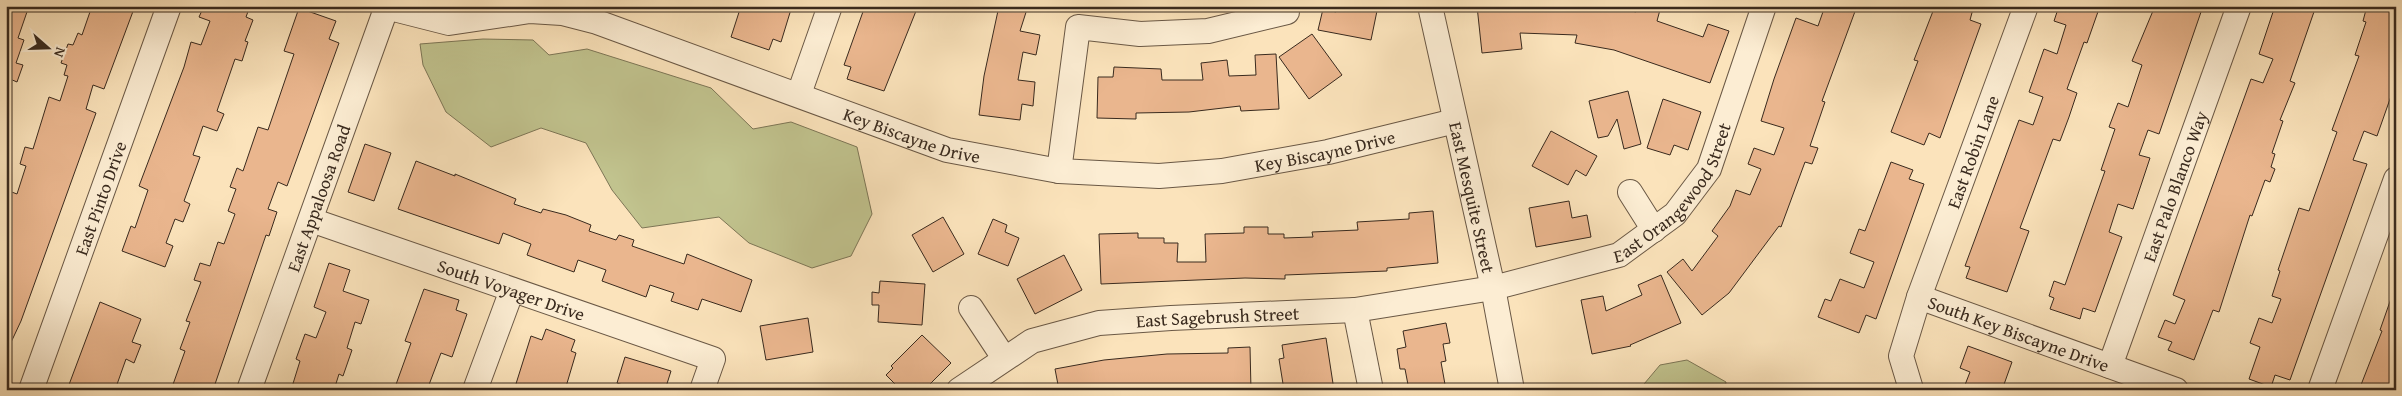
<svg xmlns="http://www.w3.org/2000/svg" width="2402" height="396" font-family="'Gentium Book Plus',serif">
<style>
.green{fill:#c1c38e;stroke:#7d7656}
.building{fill:#eab68e;stroke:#392a1e}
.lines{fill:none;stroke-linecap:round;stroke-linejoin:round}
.minor-casing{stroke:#6a5845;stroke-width:26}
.minor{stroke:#fcedd3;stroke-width:24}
.labels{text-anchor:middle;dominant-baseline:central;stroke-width:4;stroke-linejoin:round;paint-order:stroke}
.street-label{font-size:18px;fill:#392a1e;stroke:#fcedd3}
</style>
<rect width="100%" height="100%" fill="#fbe3bb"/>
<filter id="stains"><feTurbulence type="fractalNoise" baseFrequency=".004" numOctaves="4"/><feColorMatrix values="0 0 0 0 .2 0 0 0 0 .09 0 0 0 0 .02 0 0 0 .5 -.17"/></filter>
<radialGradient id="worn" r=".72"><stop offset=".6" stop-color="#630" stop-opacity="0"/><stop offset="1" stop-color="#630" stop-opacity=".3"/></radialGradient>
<g class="green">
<polygon points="483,39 533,40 549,55 587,49 711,88 753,129 791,122 857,147 872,214 851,256 812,268 749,243 719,217 642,228 612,190 586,143 541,128 491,147 446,112 423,65 420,44"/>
<polygon points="1687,360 1726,382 1725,390 1639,390 1660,365"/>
</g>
<g class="building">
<polygon points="6,6 29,6 18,38 24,40 16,63 23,65 17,82 10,79 8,85 6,84"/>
<polygon points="92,6 135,6 104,89 93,85 86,109 96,113 21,321 6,353 6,251 11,237 6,235 6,225 11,213 6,211 6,201 9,191 17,194 26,166 20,164 25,147 33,149 49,97 60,101 68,76 64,75 67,65 61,63 68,44 73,45 78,33 82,35"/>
<polygon points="204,6 250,6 246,17 253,20 245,41 248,42 242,61 235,59 217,111 224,114 217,131 203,126 193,155 200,157 184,201 190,204 183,222 175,219 166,243 173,246 165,267 122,251 131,226 135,228 148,190 139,186 184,67 191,42 201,45 210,21 199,17"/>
<polygon points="741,6 792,6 781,42 773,39 769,50 731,37"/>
<polygon points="865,6 918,6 884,91 847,79 851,67 844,65"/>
<polygon points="999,6 1028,6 1020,31 1040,35 1036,55 1023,52 1018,80 1035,82 1033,106 1022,104 1020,120 979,115 984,76"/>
<polygon points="1337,6 1378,6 1371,40 1318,30 1323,9 1336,12"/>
<polygon points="1477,6 1607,6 1636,12 1638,6 1661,6 1657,21 1703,37 1708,24 1729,31 1710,83 1614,50 1575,43 1577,35 1520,33 1522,49 1482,53"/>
<polygon points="1825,6 1857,6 1822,101 1825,102 1810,146 1818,148 1812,164 1805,162 1781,227 1779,226 1729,293 1702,315 1667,272 1683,259 1692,271 1718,236 1712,231 1730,206 1736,190 1750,195 1761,169 1748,164 1754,148 1774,155 1784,128 1761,121 1774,79 1796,18 1818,26"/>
<polygon points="1935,6 1965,6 1973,9 1970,20 1981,24 1940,138 1929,133 1924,145 1891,132 1918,61 1914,60"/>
<polygon points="2059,6 2100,6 2087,43 2084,42 2067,89 2077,93 2069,117 2060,141 2053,139 2020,228 2029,231 2007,292 1966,278 1970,267 1965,266 2019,120 2033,125 2043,97 2029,92 2044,49 2057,54 2066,25 2054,21"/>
<polygon points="2155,6 2186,6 2201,12 2159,134 2148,130 2139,155 2150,158 2133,209 2118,204 2109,232 2122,237 2095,312 2083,308 2080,319 2050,309 2054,298 2049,296 2054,281 2065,285 2105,171 2101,170 2115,129 2109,127 2118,103 2128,107 2142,65 2132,61"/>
<polygon points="2275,6 2289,11 2291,6 2316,6 2290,81 2295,83 2280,120 2283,121 2272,153 2275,154 2271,167 2275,169 2270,182 2265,180 2252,216 2250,215 2219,312 2213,310 2194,360 2168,350 2172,342 2158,337 2165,320 2175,324 2185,300 2173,295 2251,79 2263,83 2273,59 2259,54"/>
<polygon points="2367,6 2396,6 2396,82 2377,136 2364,131 2353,160 2367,164 2290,380 2275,375 2271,387 2249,379 2260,347 2250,343 2259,318 2272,323 2281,299 2272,296 2280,271 2278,270 2299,208 2309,211 2325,166 2337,132 2332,130 2359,56 2355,55 2366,22 2363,21"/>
<polygon points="299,8 336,21 329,39 339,43 287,186 278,182 268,209 277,212 269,236 266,235 213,390 171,390 185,351 180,349 190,322 186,321 201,282 194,280 200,263 210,266 218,242 224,244 235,214 228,211 236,189 230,187 237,168 243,171 258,127 268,130 294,54 284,51"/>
<polygon points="1312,34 1342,75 1309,99 1279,57"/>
<polygon points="1276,54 1279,109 1241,111 1240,106 1189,112 1136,113 1136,119 1097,118 1098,77 1113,77 1114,67 1161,69 1162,80 1203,80 1201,63 1227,60 1229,76 1256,75 1255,55"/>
<polygon points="1628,91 1641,144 1624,149 1617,119 1608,136 1598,138 1589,101"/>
<polygon points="1663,99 1701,112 1688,150 1674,145 1670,155 1647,148"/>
<polygon points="1551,131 1597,156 1586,176 1576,170 1568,185 1532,166"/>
<polygon points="365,144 391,153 374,201 348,192"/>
<polygon points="416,161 455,176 455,174 516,199 514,204 541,213 543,209 566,215 591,225 589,231 616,240 619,235 634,240 632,246 684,264 687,254 752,280 741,312 702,299 698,310 671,301 674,293 650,285 646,297 602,281 606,270 578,260 574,272 527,255 531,244 503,233 499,244 398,209"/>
<polygon points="1891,162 1913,170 1909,179 1924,184 1876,319 1866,315 1859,333 1818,317 1825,299 1831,301 1840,279 1864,288 1874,262 1850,253 1859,229 1865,231"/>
<polygon points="1569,201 1572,218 1587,215 1591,237 1536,247 1529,208"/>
<polygon points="1433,211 1438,263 1387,268 1387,271 1285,275 1285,279 1245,278 1101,284 1099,234 1138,233 1138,238 1164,238 1164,243 1178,243 1177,262 1206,262 1205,234 1244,233 1244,227 1268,227 1268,234 1284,234 1284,238 1313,237 1312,232 1358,230 1357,222 1409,219 1409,213"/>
<polygon points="943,217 964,254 933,272 912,235"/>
<polygon points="993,219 1007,225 1005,232 1019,238 1008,266 978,254"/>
<polygon points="1064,255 1082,290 1035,314 1017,279"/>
<polygon points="329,263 350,270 343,291 369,300 361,324 355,322 347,348 352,350 343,376 339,374 334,390 291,390 300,361 296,359 305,334 316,338 326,312 314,307"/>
<polygon points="1661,275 1681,323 1630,345 1631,346 1592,354 1581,300 1603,296 1606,311 1642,295 1638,285"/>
<polygon points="880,281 925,284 922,325 878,322 879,305 872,305 872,292 879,293"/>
<polygon points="424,289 459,300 456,310 467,314 452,357 441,353 427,390 394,390 411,343 405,341"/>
<polygon points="2394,290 2396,390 2359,390 2382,331 2380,330"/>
<polygon points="100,302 141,319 132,342 141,345 134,363 126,359 115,390 67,390"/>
<polygon points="808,318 813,352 766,360 760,326"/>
<polygon points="1446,323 1450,343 1443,344 1446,361 1441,362 1446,390 1409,390 1405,369 1400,369 1397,349 1406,347 1403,331"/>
<polygon points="546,329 575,340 571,351 576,353 565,390 524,390 515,387 531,336 542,340"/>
<polygon points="922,335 951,363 924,390 901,390 886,375 893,368 891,366"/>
<polygon points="1326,338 1334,390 1284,390 1279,359 1284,358 1282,345"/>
<polygon points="1968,346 2012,362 2002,390 1963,390 1970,372 1960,368"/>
<polygon points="1250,347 1251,390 1059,390 1055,369 1104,360 1167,354 1228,353 1228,348"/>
<polygon points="625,357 671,371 665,390 637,390 617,383"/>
</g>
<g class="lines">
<g class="minor-casing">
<g id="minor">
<path id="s1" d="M382 6 449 23 530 11 562 13 597 22 947 150 1059 171 1159 176 1222 171 1328 152 1455 121"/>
<path id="s2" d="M1430 6 1493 288 1512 390"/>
<polyline points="799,94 830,6"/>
<polyline points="1059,171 1078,27 1140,34 1208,31 1287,12 1286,6"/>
<polyline points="1630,192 1654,230"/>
<path id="s3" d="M311 220 713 359 702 390"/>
<path id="s4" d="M1919 297 2176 390"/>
<polyline points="971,308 1004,358"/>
<polyline points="1355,310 1371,390"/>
<path id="s5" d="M2110 366 2239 6"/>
<path id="s6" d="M1911 389 1901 356 1919 297 2026 6"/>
<path id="s7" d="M31 390 169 6"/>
<path id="s8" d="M249 390 387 6"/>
<polyline points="475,390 512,290"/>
<path id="s9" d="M959 390 1032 341 1099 323 1171 318 1355 310 1493 288 1619 255 1675 214 1709 169 1764 6"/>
<polyline points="2320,390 2396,179"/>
</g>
</g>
<use href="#minor" class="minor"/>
</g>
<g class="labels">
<g class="street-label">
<text stroke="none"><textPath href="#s1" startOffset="554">Key Biscayne Drive</textPath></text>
<text stroke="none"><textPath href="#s1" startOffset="974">Key Biscayne Drive</textPath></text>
<text stroke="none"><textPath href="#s6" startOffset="251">East Robin Lane</textPath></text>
<text stroke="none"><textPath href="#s5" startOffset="191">East Palo Blanco Way</textPath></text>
<text stroke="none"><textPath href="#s9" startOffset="768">East Orangewood Street</textPath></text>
<text stroke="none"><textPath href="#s7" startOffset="204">East Pinto Drive</textPath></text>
<text stroke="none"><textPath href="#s8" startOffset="204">East Appaloosa Road</textPath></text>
<text stroke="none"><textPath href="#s2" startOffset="196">East Mesquite Street</textPath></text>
<text stroke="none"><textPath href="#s3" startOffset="212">South Voyager Drive</textPath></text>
<text stroke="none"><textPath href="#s9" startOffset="276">East Sagebrush Street</textPath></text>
<text stroke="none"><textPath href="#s4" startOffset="106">South Key Biscayne Drive</textPath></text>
</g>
</g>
<rect width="2402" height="396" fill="none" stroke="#fbe3bb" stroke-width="25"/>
<rect x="8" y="8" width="2387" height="381" fill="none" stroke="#392a1e" stroke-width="2.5"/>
<rect x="12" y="12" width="2377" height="371" fill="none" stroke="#392a1e"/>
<g transform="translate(48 48) rotate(110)" stroke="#fcedd3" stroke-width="4" paint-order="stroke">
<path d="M0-4L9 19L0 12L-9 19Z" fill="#392a1e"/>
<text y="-8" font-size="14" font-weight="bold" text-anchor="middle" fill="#392a1e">N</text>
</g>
<rect width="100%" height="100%" filter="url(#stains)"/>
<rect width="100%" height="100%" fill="url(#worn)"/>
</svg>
